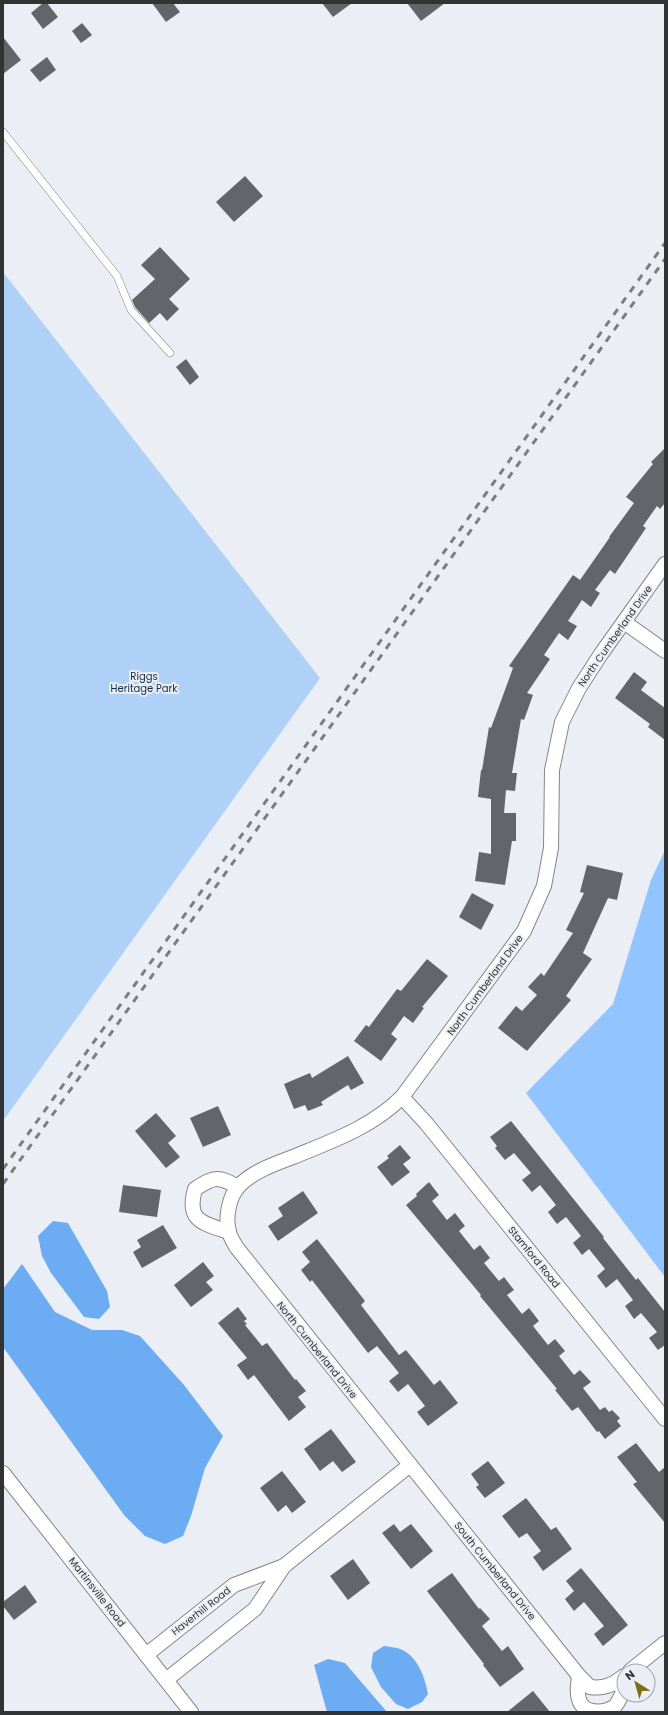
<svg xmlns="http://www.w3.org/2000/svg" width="668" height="1715" font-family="Poppins,sans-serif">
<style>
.green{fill:#b0d1f7}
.forest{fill:#92c5ff}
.water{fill:#6cacf3}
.building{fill:#62666b}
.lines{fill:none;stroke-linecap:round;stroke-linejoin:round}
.service-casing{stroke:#83878c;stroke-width:8}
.minor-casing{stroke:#83878c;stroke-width:16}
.service{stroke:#fff;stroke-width:7}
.minor{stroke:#fff;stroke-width:14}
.rail{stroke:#7b7e81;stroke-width:3;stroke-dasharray:7 7;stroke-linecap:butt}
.labels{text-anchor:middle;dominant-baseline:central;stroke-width:4;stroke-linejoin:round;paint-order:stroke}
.street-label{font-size:10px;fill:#313335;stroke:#ebeff5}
.park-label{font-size:10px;fill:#112b47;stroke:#ebeff5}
</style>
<rect width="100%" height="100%" fill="#ebeff5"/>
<polygon class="green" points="3,272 320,678 3,1121"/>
<polygon class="forest" points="665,850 665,1277 526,1093 613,1004 651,880"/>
<g class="water">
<polygon points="53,1221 68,1223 107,1291 110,1307 99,1319 84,1317 51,1273 42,1256 38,1236"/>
<polygon points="22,1264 55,1312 92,1330 122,1330 140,1336 184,1385 223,1436 205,1468 191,1516 183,1536 165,1544 145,1536 124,1515 3,1347 3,1289"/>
<path d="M384 1646C389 1647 395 1647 400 1649 417 1655 425 1677 428 1694L422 1702 408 1709 396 1704 381 1687 371 1667 373 1653Z"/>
<polygon points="328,1659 345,1663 387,1712 327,1712 314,1665"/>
</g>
<g class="building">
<polygon points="43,3 47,3 58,17 43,29 31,13"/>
<polygon points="152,3 173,3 180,12 166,22"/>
<polygon points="322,3 352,3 333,17"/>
<polygon points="407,3 445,3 421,21"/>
<polygon points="82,23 92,35 81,43 72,31"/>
<polygon points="3,37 21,60 3,74"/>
<polygon points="47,57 56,70 40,82 30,70"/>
<polygon points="245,176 263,196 234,222 216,202"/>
<polygon points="160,247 190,279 169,299 179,309 167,321 160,313 149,323 135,307 132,300 155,279 141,265"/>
<polygon points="186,359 199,377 190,385 176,367"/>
<polygon points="665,448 665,503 660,509 657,506 643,526 646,528 615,574 610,570 595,590 600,593 591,607 582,600 568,621 577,626 568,640 559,633 544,655 550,659 527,693 533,695 524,720 521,719 512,773 517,773 515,791 506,790 504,813 516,813 516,841 512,841 505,885 475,881 479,852 491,854 491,799 478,797 481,770 482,770 489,727 491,728 513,668 509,666 573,575 580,580 610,537 609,537 634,503 626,497 653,464 651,462"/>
<polygon points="634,672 647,682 641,690 665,708 665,740 648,727 650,724 615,698"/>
<polygon points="587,865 623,873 617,900 608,898 583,953 592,959 566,996 571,1000 527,1051 498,1028 516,1006 522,1011 537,995 528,987 541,973 544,976 573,933 566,930 584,893 580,892"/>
<polygon points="472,893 494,905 481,930 459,917"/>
<polygon points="427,959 448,976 422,1007 424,1008 413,1023 404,1016 391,1034 397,1039 381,1061 354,1041 366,1025 369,1027 397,989 401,991"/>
<polygon points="348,1056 364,1083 351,1090 348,1085 321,1102 323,1105 308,1111 305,1105 294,1109 284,1084 310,1073 312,1078"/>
<polygon points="218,1106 231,1135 203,1147 190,1118"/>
<polygon points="156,1113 176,1136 168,1143 180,1157 166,1168 135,1131"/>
<polygon points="511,1121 604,1237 603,1238 636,1280 638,1278 665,1312 665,1345 658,1350 649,1338 657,1332 641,1313 634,1319 625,1306 633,1300 617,1279 606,1288 597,1276 605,1269 589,1249 582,1255 573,1243 581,1236 566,1217 557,1224 548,1212 556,1205 540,1185 532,1192 522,1180 531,1173 514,1153 505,1160 495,1148 497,1146 490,1137"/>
<polygon points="400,1145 411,1158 403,1164 410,1172 392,1186 377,1167 389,1158 387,1156"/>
<polygon points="429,1182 439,1195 432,1201 447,1220 455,1213 465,1226 459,1231 474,1250 480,1245 490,1258 484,1263 499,1281 504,1277 514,1290 507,1295 522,1314 529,1308 539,1321 533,1326 548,1345 555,1339 565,1351 559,1356 574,1375 580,1370 591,1382 583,1388 600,1410 605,1407 609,1412 612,1410 620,1418 617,1421 621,1426 605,1439 599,1431 597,1432 578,1407 572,1411 555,1390 557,1389 480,1296 481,1295 406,1205 417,1196 416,1194"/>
<polygon points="123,1185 161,1190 157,1217 119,1212"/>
<polygon points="303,1191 318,1213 278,1241 268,1226 283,1216 278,1208"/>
<polygon points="163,1225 177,1248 142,1268 133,1252 141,1247 137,1240"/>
<polygon points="317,1239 365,1301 361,1305 399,1355 406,1350 434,1385 440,1380 458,1403 428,1426 417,1412 425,1406 408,1384 398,1392 389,1381 399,1373 377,1346 368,1353 312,1280 310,1282 301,1270 310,1262 302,1252"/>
<polygon points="203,1262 214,1276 206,1282 213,1290 191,1307 174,1285"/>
<polygon points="238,1307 247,1319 244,1321 247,1324 245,1325 262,1346 267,1343 295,1380 296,1379 306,1391 298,1397 306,1407 289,1421 254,1375 248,1380 237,1365 247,1358 218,1323"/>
<polygon points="331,1429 356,1462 342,1472 333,1461 320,1471 304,1449"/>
<polygon points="636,1443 659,1472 665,1467 665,1523 633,1484 637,1482 617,1457"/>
<polygon points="488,1461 505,1483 485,1498 476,1487 479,1485 471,1474"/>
<polygon points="282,1471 306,1502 292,1513 286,1505 278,1512 260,1488"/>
<polygon points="526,1498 551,1530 556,1527 572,1549 543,1571 533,1557 541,1551 527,1533 519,1538 502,1516"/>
<polygon points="394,1524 400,1532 411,1524 433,1551 411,1569 382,1533"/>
<polygon points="353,1559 370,1583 348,1600 330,1576"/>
<polygon points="581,1568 628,1625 603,1646 594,1634 604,1626 584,1602 574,1611 565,1599 574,1591 566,1581"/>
<polygon points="452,1573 479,1609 480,1608 490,1619 482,1626 502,1651 508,1646 524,1669 500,1687 483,1665 484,1664 427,1591"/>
<polygon points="25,1585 37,1602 14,1620 3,1606 3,1602"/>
<polygon points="533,1691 550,1712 507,1712"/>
</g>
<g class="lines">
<g class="service-casing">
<polyline id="service" points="3,132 117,276 131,310 170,353"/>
</g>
<g class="minor-casing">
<g id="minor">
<polyline points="624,622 665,651"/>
<polyline points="402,1097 426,1123 665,1419"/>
<path d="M229 1232C202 1223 186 1221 195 1189 215 1176 218 1176 238 1187"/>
<polyline points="3,1473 191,1712"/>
<polyline points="146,1655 234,1585 284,1566"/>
<polyline points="630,1671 665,1643"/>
<path d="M579 1676C578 1684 576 1696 581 1704 587 1714 606 1713 615 1706 618 1703 621 1696 623 1692L619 1680"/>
<path d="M624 1676C613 1685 604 1689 590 1687L579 1676 237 1248C234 1243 230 1237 229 1232 225 1218 229 1196 239 1186 253 1171 275 1164 293 1157 332 1141 372 1127 402 1097L524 931 544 886 551 848 552 770 562 722 579 688 601 654 665 564"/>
<polyline points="166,1680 255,1609 284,1566 410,1465"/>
</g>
</g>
<use href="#service" class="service"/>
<use href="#minor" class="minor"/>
<g class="rail">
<polyline points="3,1169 665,243"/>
<polyline points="3,1184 665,259"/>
</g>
</g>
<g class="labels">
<g class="street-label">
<text transform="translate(615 636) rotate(-55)">North Cumberland Drive</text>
<text transform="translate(485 985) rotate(-54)">North Cumberland Drive</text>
<text transform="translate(534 1257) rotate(51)">Stamford Road</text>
<text transform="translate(317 1350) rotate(51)">North Cumberland Drive</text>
<text transform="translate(495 1571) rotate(51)">South Cumberland Drive</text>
<text transform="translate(97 1592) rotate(52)">Martinsville Road</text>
<text transform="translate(201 1611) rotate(-38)">Haverhill Road</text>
</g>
<g class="park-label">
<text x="144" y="676">Riggs<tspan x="144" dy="12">Heritage Park</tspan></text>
</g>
</g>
<rect width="668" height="1715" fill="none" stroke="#313335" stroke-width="8"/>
<g transform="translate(636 1683) rotate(323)"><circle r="19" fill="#ebeff5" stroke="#a1a4a8"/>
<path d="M0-3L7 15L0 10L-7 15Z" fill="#796f0d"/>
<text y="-6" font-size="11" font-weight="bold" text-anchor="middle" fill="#313335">N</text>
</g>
</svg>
